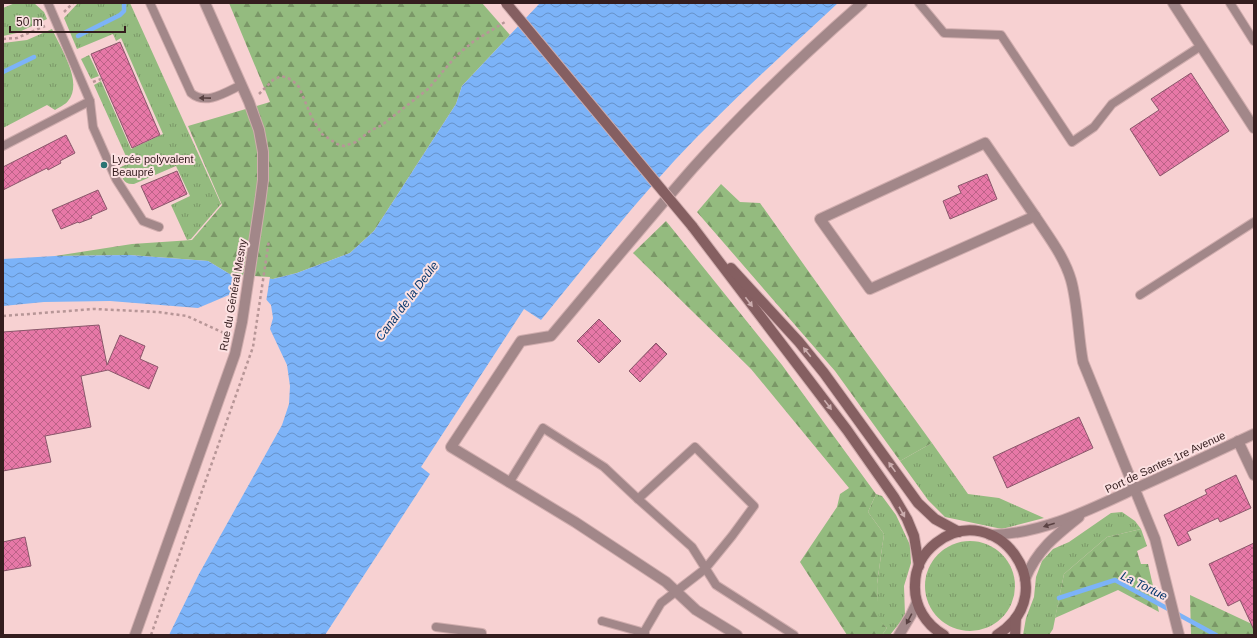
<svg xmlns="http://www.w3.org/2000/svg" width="1257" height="638" font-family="Arial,sans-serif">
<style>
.grass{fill:url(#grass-tufts)}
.forest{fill:url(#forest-firs)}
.water{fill:url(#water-waves)}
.pier{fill:#f7d1d2}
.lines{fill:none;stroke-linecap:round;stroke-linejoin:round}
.stream{stroke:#7cb3f8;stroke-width:4.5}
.building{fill:url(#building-cross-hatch);stroke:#8a576b}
.service-casing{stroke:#d0adae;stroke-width:10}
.minor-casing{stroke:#d0adae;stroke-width:12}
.secondary-casing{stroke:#d0adae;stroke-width:12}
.path{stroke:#b79697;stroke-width:2.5;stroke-dasharray:3 3;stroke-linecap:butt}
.service{stroke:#a28789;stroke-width:8}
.minor{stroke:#a28789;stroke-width:10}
.secondary{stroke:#855f61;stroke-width:10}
.secondary-bridge-casing{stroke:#d0adae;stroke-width:12;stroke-linecap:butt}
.secondary-bridge{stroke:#855f61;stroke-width:10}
.oneway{fill:#5a4243}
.oneway2{fill:#ccadae}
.poi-dot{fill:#2a7474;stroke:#fce1e2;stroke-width:1.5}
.labels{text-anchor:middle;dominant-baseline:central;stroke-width:4;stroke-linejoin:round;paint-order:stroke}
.poi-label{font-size:11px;fill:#341d1e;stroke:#fce1e2;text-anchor:start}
.street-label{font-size:11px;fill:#341d1e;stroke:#fce1e2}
.water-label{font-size:12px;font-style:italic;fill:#06376d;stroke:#fce1e2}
</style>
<defs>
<pattern id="grass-tufts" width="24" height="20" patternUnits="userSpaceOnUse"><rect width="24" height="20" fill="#94bb7f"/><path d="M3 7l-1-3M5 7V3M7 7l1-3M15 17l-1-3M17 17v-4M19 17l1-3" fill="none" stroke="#7a9767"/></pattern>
<pattern id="forest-firs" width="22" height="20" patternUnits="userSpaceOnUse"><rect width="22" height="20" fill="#94bb7f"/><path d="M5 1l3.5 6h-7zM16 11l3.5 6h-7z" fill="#7a9767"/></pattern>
<pattern id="water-waves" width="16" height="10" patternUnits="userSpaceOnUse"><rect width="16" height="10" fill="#7cb3f8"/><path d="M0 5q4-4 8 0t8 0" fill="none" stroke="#6691c8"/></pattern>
<pattern id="building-cross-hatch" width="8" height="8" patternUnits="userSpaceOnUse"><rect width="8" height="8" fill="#e778a7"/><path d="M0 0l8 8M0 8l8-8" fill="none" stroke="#bc6287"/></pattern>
</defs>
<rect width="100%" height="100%" fill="#f7d1d2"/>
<g class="grass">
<polygon points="15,3 34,3 44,12 47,19 17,33 3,36 3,8"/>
<path d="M78 3H130L221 204 191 239 187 240 171 205 190 196 176 166 134 184C123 185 122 177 119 168L129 163 94 85 101 81 131 149 163 134 121 38 116 41 113 34 77 49 64 18Z"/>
<path d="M52 29C60 47 84 83 68 101 65 105 59 107 55 110L47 105 3 128V43L27 40Z"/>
<polygon points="89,55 99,76 91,79 81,59"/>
<polygon points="932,443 968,494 999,498 1044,518 1002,529 945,517 928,500 900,461"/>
<polygon points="876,494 882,496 896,515 910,545 911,563 904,586 905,616 890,635 882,635 887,628 878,620 877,584 884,534 868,512"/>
<polygon points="1122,512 1135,521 1141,529 1107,537 1064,574 1053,629 1049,635 1023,635 1026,618 1034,597 1036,577 1042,561 1053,549 1069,542 1111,513"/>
<circle cx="970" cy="586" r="45"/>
</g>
<g class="forest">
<polygon points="229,3 482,3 510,35 462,86 456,104 374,231 350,253 297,273 273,279 233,276 208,261 129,255 55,256 132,244 192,240 222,205 188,126 270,102"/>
<polygon points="721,184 740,202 760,203 858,341 932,443 900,461 835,371 697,212"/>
<polygon points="666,221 782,365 876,494 868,512 884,534 877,584 879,620 887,628 882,635 847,635 800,562 837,507 840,494 849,488 751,369 633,253"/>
<polygon points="1141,529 1147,546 1137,551 1141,564 1148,564 1159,612 1118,590 1055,618 1064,574 1107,537"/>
<polygon points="1190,595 1254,625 1254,635 1191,635"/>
</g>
<path class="water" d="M540 3H838C783 54 727 105 675 160 628 211 585 266 541 320L524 309 421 467 430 474 325 635H169L199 574 282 425 289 404 290 386 287 365 270 329 273 318 271 305 264 297 251 291 236 292 198 308 110 301 44 302 3 306V259L55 256 129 255 208 261 233 276 273 279 297 273 350 253 374 231 456 104 462 86Z"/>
<polygon class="pier" points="237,275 270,277 266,302 263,298 250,293 234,294"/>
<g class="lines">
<g class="stream">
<polyline points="78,36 120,15 124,11 124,3"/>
<polyline points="3,72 34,57"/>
<polyline points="1059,598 1115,580 1216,635"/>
</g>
</g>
<g class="building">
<polygon points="120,42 160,135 132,148 91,54"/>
<polygon points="1191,73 1229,131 1160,176 1130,129 1159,110 1151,99"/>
<polygon points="66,135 75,153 60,161 61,163 48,170 47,168 3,190 3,167"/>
<polygon points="177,171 187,194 152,210 141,186"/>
<polygon points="987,174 997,199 950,219 943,201 961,193 958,186"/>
<polygon points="98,190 107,209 91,216 92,218 79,223 78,222 61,229 52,210"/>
<polygon points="599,319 621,341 599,363 577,341"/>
<polygon points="99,325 107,365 120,335 145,346 140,359 158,367 149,389 108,370 81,376 91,427 45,436 51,462 3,471 3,332"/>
<polygon points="656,343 667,354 640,382 629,371"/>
<polygon points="1079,417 1093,448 1007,488 993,457"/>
<polygon points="1236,475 1251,508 1220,522 1218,518 1187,532 1191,540 1178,546 1164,515 1207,494 1205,490"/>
<polygon points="25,537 31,566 3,571 3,542"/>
<polygon points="1254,543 1254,630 1240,600 1228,606 1209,564"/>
</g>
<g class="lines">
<g class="service-casing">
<g id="service">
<polyline points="48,3 90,101 93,127 116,179 143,221 159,227"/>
<path d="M150 3 191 93C206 106 226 92 241 85"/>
<polyline points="919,3 944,33 1001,35 1072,142 1094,127 1112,104 1201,46"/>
<polyline points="1230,3 1254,41"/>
<polyline points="3,146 90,101"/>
<polyline points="1140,295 1254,222"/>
<polyline points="509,483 543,428 604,467 638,499"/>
<polyline points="602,621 645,633"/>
<polyline points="436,627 482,633 482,635"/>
<polyline points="638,635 644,632 661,603 705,569 732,536 754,506 695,447 638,499 692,547 716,585 794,635"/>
</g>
</g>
<g class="minor-casing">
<g id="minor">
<polyline points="1173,3 1254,128"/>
<polygon points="985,143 1035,216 870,289 820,219"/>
<path d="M1035 216C1048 236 1064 256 1071 280 1078 305 1078 336 1083 362L1155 539 1179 635"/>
<polyline points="1238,441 1254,475"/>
<path d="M990 535C1041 534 1087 511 1132 490 1173 472 1213 453 1254 434"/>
<path d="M1025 579C1037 550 1055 536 1079 517"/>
<polyline points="135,635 235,354 242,322 260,203 263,180 263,152 259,130 249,102 205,3"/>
<path d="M737 635 696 610 666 582 575 522 451 447 521 341 551 336C598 280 645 223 693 168 745 110 804 54 862 3"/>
<polyline points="899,635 911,615 917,602"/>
</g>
</g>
<g class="secondary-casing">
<g id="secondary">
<polyline points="692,226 847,430 894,497 907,519 914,536 919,566"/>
<polyline points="731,268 799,342 824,373 918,503 935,519 959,532"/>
<path d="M944 635C926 625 914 606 915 585 915 568 923 553 936 543 995 496 1067 591 997 635"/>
<polyline points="1015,635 1016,618"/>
</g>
</g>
<g class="path">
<polyline points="64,12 73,3"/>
<polyline points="3,39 17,38 45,26"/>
<polyline points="93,82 101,79"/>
<polyline points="259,94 273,80 281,76 288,78 294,82 299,87 312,118 322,134 337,144 344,146 356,142 370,131 382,125 428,89 456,56 474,41 505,22"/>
<polyline points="3,316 94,309 158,312 187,316 228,335"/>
<polyline points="151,635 253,347 269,240"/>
</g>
<use href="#service" class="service"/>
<use href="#minor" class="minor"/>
<use href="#secondary" class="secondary"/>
<g class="secondary-bridge-casing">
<polyline id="secondary-bridge" points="506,3 692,226"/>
</g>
<use href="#secondary-bridge" class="secondary-bridge"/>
</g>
<defs><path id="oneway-solid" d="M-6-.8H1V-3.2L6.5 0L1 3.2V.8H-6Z"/></defs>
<g class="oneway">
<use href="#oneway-solid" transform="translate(205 98) rotate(-179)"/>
<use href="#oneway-solid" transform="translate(1049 525) rotate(162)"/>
<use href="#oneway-solid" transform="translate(909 619) rotate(118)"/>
</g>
<g class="oneway2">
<use href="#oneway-solid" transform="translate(749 302) rotate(53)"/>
<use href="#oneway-solid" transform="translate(807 352) rotate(-129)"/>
<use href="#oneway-solid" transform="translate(828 405) rotate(53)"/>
<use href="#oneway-solid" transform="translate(892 467) rotate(-125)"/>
<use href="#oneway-solid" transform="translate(902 512) rotate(61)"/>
</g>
<circle class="poi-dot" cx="104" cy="165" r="4"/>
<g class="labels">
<g class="poi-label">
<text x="112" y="159">Lycée polyvalent<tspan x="112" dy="13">Beaupré</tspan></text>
</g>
<g class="street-label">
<text transform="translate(233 295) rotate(-80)">Rue du Général Mesny</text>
<text transform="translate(1165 462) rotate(-25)">Port de Santes 1re Avenue</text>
</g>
<g class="water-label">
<text transform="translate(407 301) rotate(-53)">Canal de la Deûle</text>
<text transform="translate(1144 586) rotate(26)">La Tortue</text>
</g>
</g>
<rect width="1257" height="638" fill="none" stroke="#341d1e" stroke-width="8"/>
<path d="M10 26v6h115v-6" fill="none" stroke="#341d1e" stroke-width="2"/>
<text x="16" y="26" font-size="12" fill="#341d1e" stroke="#fce1e2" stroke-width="3" paint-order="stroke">50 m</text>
</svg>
